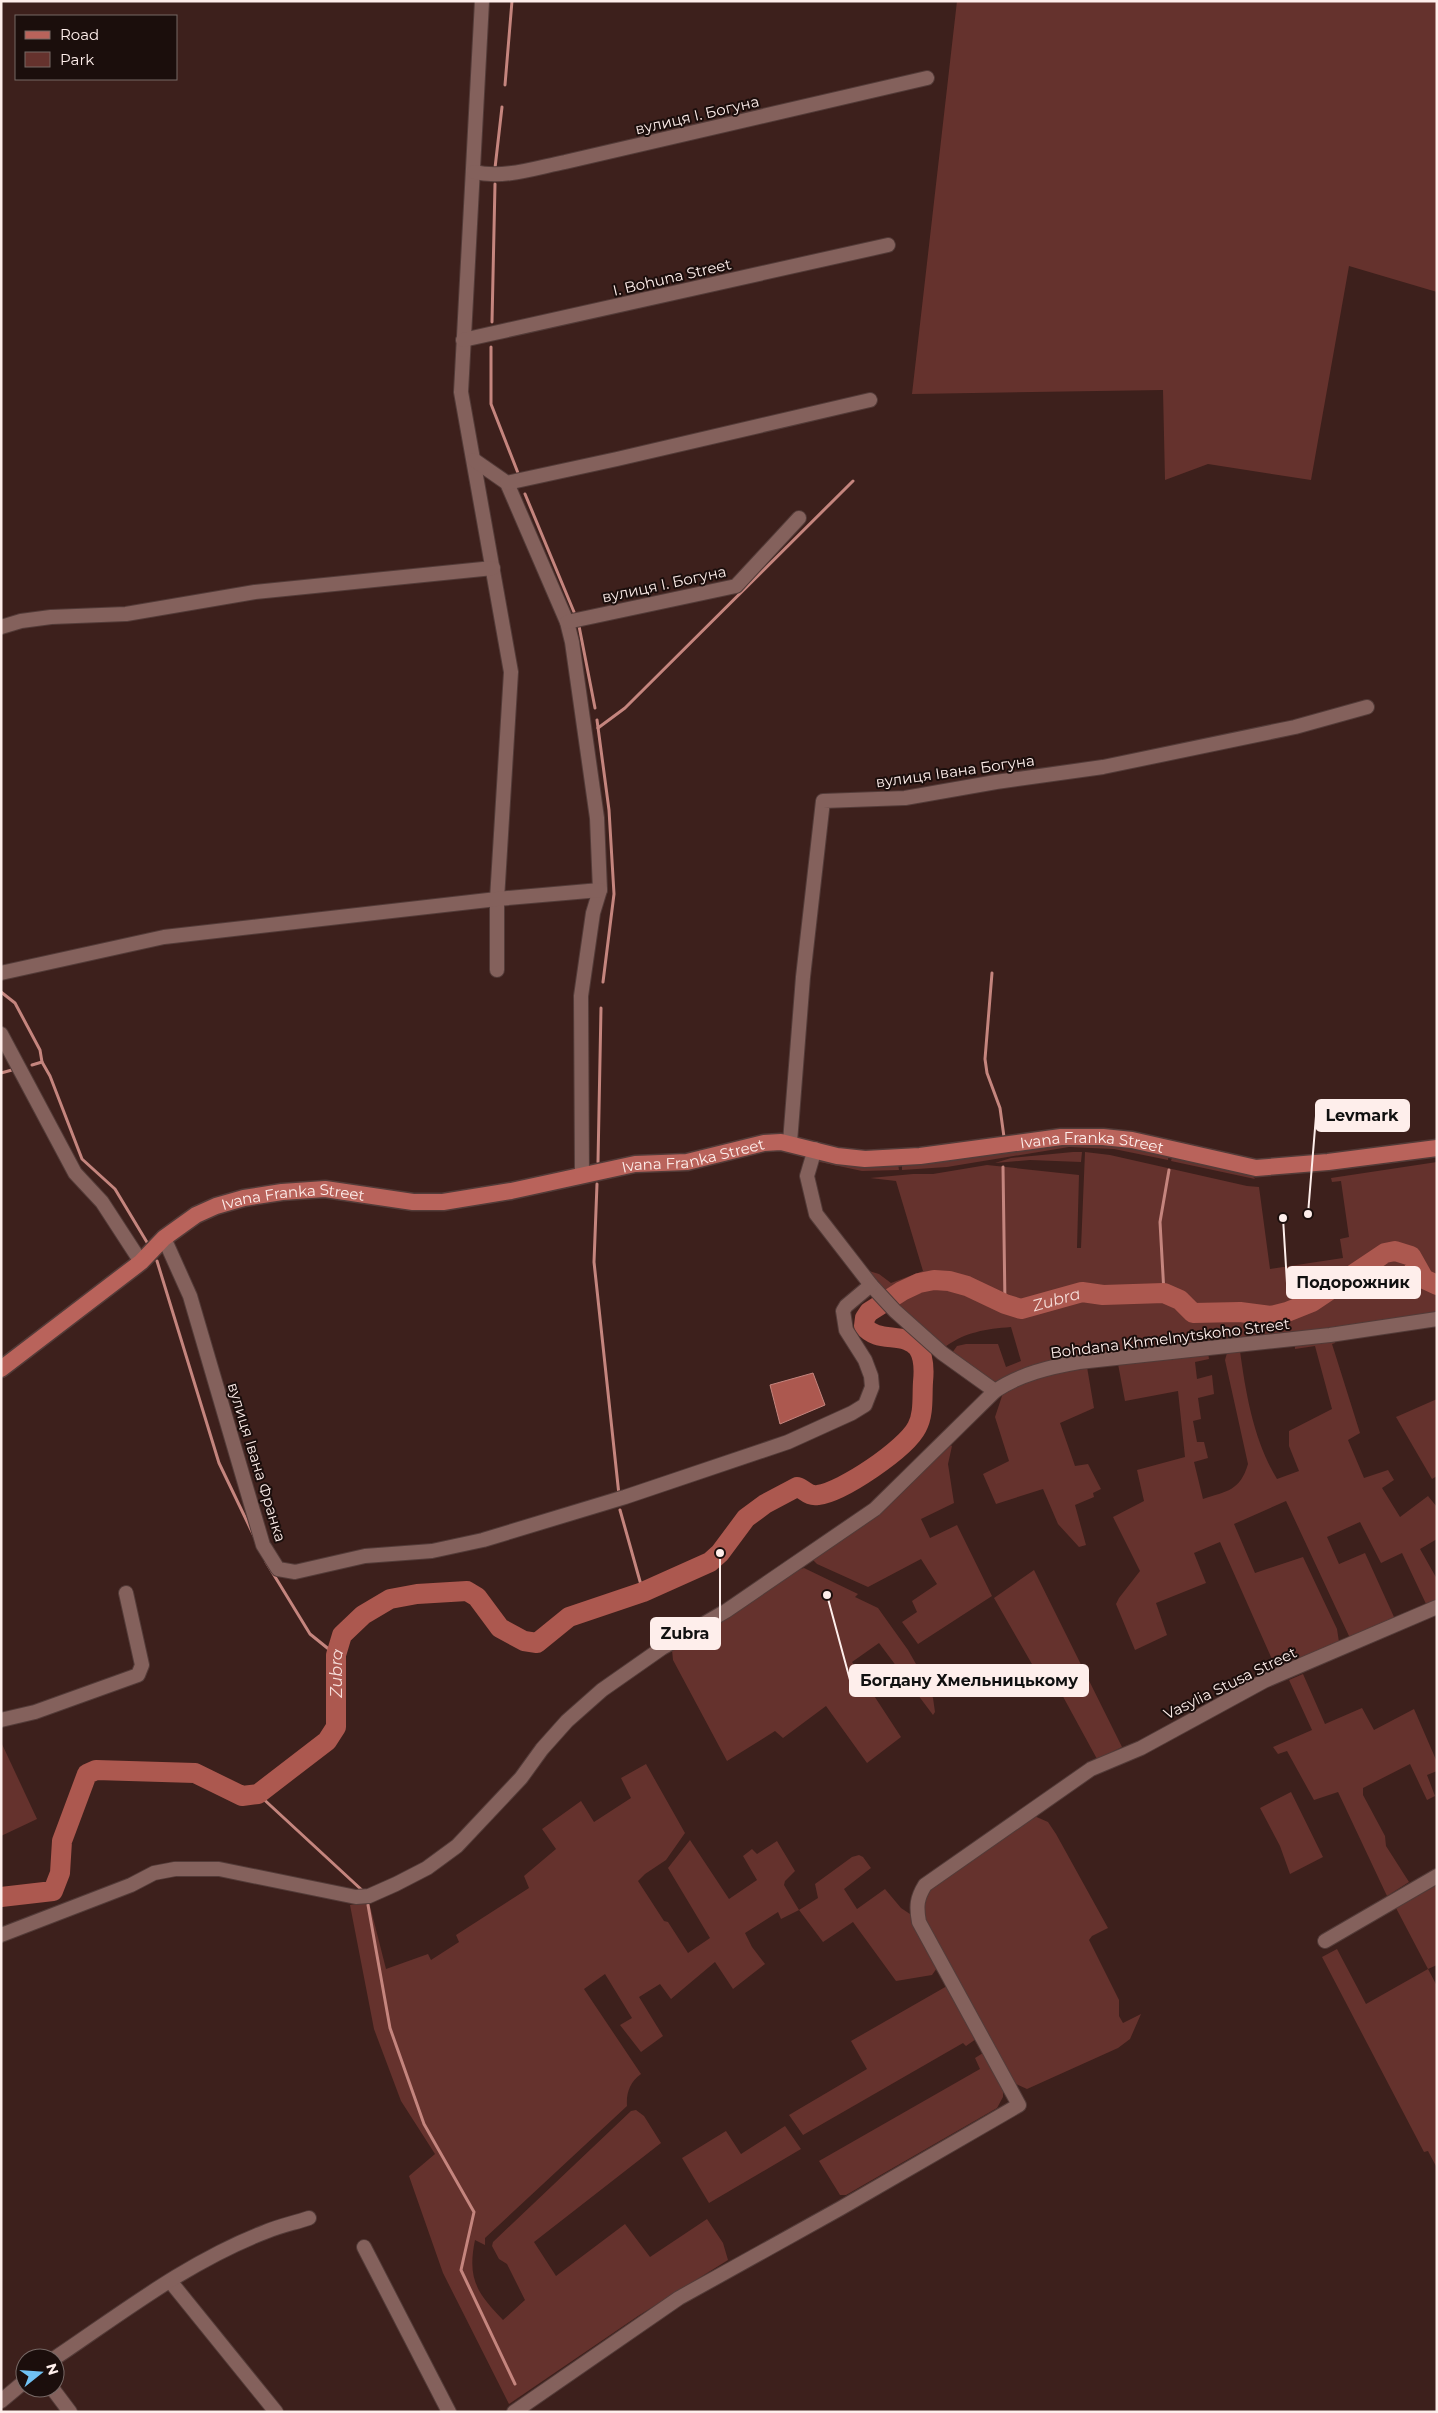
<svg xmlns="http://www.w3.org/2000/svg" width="1438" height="2413" font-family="Montserrat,sans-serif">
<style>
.green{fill:#65322d}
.water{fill:#ac584f;stroke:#c5857e}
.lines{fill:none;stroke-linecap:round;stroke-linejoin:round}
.stream{stroke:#c5857e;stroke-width:3}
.river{stroke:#ac584f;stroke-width:20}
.minor-casing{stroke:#533b38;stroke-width:16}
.major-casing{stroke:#533b38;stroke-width:19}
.minor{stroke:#84615c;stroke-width:14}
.major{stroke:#b9635b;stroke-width:16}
.labels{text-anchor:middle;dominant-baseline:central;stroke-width:4;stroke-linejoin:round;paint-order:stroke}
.street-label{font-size:15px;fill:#feeeeb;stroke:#1b0e0c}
.water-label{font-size:16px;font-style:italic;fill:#f6ddd9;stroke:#1b0e0c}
.leader{fill:none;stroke:#feeeeb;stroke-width:2}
.callout-dot{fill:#feeeeb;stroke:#1b0e0c;stroke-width:2}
.callout{fill:#feeeeb;stroke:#feeeeb;stroke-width:2}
.callout-label{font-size:16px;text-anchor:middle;font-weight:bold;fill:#111}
</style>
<rect width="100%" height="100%" fill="#3d201c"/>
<g class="green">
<polygon points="957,1 1437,1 1437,292 1349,266 1311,480 1208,464 1165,480 1163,390 912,394"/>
<polygon points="1091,1142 1169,1152 1168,1160 1114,1149 1069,1147 947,1167 902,1170 902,1164 1011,1149"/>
<polygon points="1073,1152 1082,1152 1081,1162 1030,1160 995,1163 1011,1158"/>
<path d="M1085 1152 1110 1155 1247 1186 1259 1187 1270 1269 1343 1258 1340 1239 1349 1237 1341 1181 1332 1182 1331 1178 1437 1162V1315L1315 1332 1275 1334 999 1382 989 1380 952 1353 957 1346 966 1344H998L1006 1367 1021 1361 1011 1327C986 1329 965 1332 945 1347L885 1298 869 1271 879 1274 891 1283 923 1271 896 1181 870 1178 913 1174H933L987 1165 1079 1175 1077 1248H1081Z"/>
<polygon points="1173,1154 1183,1160 1250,1173 1255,1179 1171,1161"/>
<polygon points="818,1160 898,1164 899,1170 862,1171 815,1161"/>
<path d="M1334 1340 1335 1343 1332 1344 1360 1433 1348 1440 1364 1478 1388 1470 1394 1480 1382 1488 1400 1517 1428 1496 1437 1507V1539L1420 1549 1437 1579V1601L1427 1606 1402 1553 1381 1563 1360 1522 1327 1537 1339 1564 1365 1553 1394 1617 1392 1621 1352 1637 1349 1636 1286 1501 1234 1524 1255 1573 1303 1557 1337 1629 1339 1642 1280 1667 1275 1666 1220 1542 1194 1553 1206 1583 1156 1603 1167 1635 1135 1650 1116 1604 1119 1598 1140 1571 1113 1517 1144 1501 1137 1470 1185 1457 1178 1391 1125 1401 1118 1364 1208 1353 1209 1359 1195 1362 1197 1379 1212 1375 1214 1394 1198 1398 1201 1419 1193 1421 1197 1442H1204L1208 1458 1194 1462 1203 1499C1227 1491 1240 1491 1248 1464L1225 1360 1227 1353 1240 1351C1246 1395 1254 1441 1277 1479L1299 1471 1289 1446V1431L1332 1409 1315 1346 1295 1349V1345Z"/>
<polygon points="1087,1367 1094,1408 1060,1423 1075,1466 1088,1464 1101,1489 1093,1493 1094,1497 1075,1505 1086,1545 1079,1547 1058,1524 1043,1489 996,1504 983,1474 1009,1461 995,1417 1003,1393 1013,1385 1065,1370"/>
<polygon points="1437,1399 1437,1476 1432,1479 1396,1417"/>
<polygon points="948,1444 952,1446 948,1464 954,1503 921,1519 930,1538 957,1525 992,1596 918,1644 902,1622 917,1612 912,1601 937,1584 921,1559 868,1587 817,1564 813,1560 815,1556"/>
<polygon points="804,1568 858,1594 855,1597 878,1608 908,1650 924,1678 933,1698 935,1712 933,1715 879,1643 852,1662 901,1737 867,1763 826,1706 783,1738 775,1731 727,1761 673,1660 672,1650 795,1571"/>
<polygon points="1034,1570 1122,1747 1097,1759 1054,1680 1044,1685 994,1598"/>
<polygon points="1303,1674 1325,1724 1362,1708 1374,1730 1414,1709 1437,1762 1437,1771 1427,1775 1435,1796 1427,1800 1410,1764 1363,1788 1363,1795 1385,1836 1386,1846 1409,1882 1387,1896 1338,1792 1314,1800 1287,1751 1278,1754 1273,1747 1312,1730 1289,1680"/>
<polygon points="1,1742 37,1819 1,1836"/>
<path d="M646 1764 685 1833 666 1860 645 1874 638 1881 664 1921 668 1922 688 1953 710 1938 668 1868 690 1840 729 1899 757 1880 743 1856 752 1849 757 1854 777 1841 795 1871 785 1881 784 1885 799 1910 818 1898 815 1884 852 1857 859 1855 863 1857 871 1868 844 1889 857 1909 885 1889 901 1908 910 1914 937 1968 932 1975 896 1981 853 1922 823 1942 799 1910 781 1919 778 1912 745 1933 752 1947 765 1964 733 1989 715 1962 671 1999 660 1984 639 1997 663 2036 641 2052 620 2025 632 2018 605 1974 584 1989 641 2074C630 2082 626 2093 627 2106L485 2238V2245L475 2240C467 2279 477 2293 503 2320L525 2300 507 2264 499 2259 492 2246 493 2242 631 2111 636 2110 644 2116 661 2143 534 2242 556 2276 625 2224 650 2257 707 2219 723 2243 728 2260 638 2316 509 2404 443 2273 409 2176 435 2154 401 2101 374 2029 350 1905 369 1902 386 1969 428 1954 431 1960 459 1942 456 1935 529 1888 524 1876 556 1849 542 1829 581 1801 594 1822 631 1798 621 1778Z"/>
<polygon points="1291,1792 1323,1857 1290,1874 1280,1846 1260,1808"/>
<path d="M1032 1815 1048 1822 1056 1834 1108 1928 1092 1936 1089 1940 1119 2000V2016L1123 2023 1141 2014 1130 2039 1118 2048 1027 2089 1014 2083 927 1926C922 1911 920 1902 929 1889Z"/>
<polygon points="1437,1885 1437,1965 1428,1969 1437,1986 1437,2168 1428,2151 1424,2152 1322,1957 1337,1949 1366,2004 1428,1969 1396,1908"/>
<polygon points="947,1986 976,2039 966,2046 963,2043 803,2135 789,2115 867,2069 851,2041"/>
<polygon points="983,2053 1003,2090 1003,2097 997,2108 846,2195 840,2195 819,2161 980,2069 975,2058"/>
<polygon points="785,2126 801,2149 709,2203 682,2158 726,2131 741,2154"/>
</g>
<polygon class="water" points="813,1373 825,1405 780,1424 770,1385"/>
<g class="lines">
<g class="stream">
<polyline points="505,85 512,1"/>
<polyline points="495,168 502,107"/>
<polyline points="492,322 495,184"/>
<polyline points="491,347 491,404 518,473"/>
<polyline points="525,494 574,612"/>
<polyline points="579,626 595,708"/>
<polyline points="597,720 609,810 614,894 603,982"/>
<polyline points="598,728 625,708 853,481"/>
<polyline points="992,973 985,1059 987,1073 1000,1108 1004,1137"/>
<polyline points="1,992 15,1003 40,1050 42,1062 50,1076 82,1159 115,1189 148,1244"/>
<polyline points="32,1065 42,1062"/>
<polyline points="1,1073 12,1070"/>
<polyline points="598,1162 601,1008"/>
<polyline points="1003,1167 1005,1304"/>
<polyline points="597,1184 594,1262 619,1495"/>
<polyline points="157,1261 219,1463 254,1536"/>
<polyline points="1164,1293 1160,1222 1169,1170"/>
<polyline points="620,1510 643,1592"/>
<polyline points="266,1562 310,1634 336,1655"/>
<polyline points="258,1794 364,1892"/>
<polyline points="368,1905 390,2028 424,2124 474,2212 461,2270 515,2384"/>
</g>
<path class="river" id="s1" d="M1 1897 53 1891 60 1873 62 1841 87 1774 96 1770 195 1773 242 1796 258 1794 327 1741 336 1727V1655L342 1635 363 1615 390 1599 417 1594 467 1591 477 1597 500 1628 524 1641 537 1643 569 1617 643 1592 710 1562 720 1553 746 1518 765 1504 797 1487C805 1489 808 1497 818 1495 842 1492 906 1449 917 1427 924 1414 922 1397 923 1382 924 1372 924 1357 918 1348 905 1331 877 1344 864 1326L865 1318 869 1312 902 1291 919 1283 934 1280 949 1281 967 1286 1005 1304 1021 1309 1082 1292 1103 1295 1164 1293 1180 1300 1193 1313 1240 1312 1271 1316 1287 1312 1312 1302 1385 1253 1395 1251 1411 1256 1424 1279 1437 1285"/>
<g class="minor-casing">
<g id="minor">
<polyline points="482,1 461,392 511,672 497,899 497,970"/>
<path d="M474 172C504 179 535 168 565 162L927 78"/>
<polyline points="463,340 888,245"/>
<polyline points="474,460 507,483 567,622 572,642 597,818 600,890 593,913 581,996 582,1176"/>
<polyline points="507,483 617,459 870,400"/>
<polyline points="567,622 736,586 799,518"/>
<polyline points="1,627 21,621 51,617 126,614 255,592 493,568"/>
<polyline points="1,973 164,937 497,899 600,890"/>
<polyline points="1,1034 75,1173 102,1202 141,1262"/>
<polyline points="790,1142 803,977 823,801 905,798 996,782 1103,767 1295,727 1367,707"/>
<polyline points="815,1149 807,1176 816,1214 871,1285 895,1311 942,1353 995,1391"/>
<polyline points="164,1238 190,1296 263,1545 278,1569 295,1572 365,1556 432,1551 483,1540 625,1497 788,1442 852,1413 865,1405 872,1387 871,1376 865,1360 846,1330 843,1311 846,1306 871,1285"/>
<polyline points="1,1720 35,1712 138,1675 142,1665 126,1593"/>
<path d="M1 1935 131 1885 154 1873 175 1869H219L356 1897 369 1896 396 1884 427 1868 457 1846 521 1778 542 1749 567 1721 602 1690 662 1648 726 1611 875 1509 995 1391C1020 1374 1050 1367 1079 1362L1330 1335 1437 1319"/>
<polyline points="1325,1941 1437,1876"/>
<polyline points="364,2247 449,2412"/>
<polyline points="170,2281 276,2412"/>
<path d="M55 2358C122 2313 189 2261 265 2232 279 2226 294 2223 309 2218"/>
<polyline points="52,2388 70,2412"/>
<polyline points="1,2401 25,2381"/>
<path d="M514 2412 679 2298 841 2208 1019 2105 919 1922C916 1906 917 1898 925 1885L1091 1769 1141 1748 1264 1681 1437 1607"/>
</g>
</g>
<g class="major-casing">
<g id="major">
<path id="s2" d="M1 1369 141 1262 164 1238 196 1215 216 1206 244 1198 282 1192 325 1189 413 1202H443L511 1191 635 1164 687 1162 764 1143 781 1142 837 1156 865 1159 920 1156 1061 1137H1103L1132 1140 1256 1168 1328 1162 1437 1148"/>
</g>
</g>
<use href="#minor" class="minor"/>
<use href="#major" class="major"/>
</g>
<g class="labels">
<g class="street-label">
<text transform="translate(697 115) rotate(-13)">вулиця І. Богуна</text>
<text transform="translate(672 277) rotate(-13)">I. Bohuna Street</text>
<text transform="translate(664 584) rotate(-12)">вулиця І. Богуна</text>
<text transform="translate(955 771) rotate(-8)">вулиця Івана Богуна</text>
<text stroke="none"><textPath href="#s2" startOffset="1159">Ivana Franka Street</textPath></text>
<text stroke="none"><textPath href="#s2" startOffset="755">Ivana Franka Street</textPath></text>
<text stroke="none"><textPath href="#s2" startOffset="349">Ivana Franka Street</textPath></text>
<text transform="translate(1170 1338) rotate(-7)">Bohdana Khmelnytskoho Street</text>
<text transform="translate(257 1462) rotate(73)">вулиця Івана Франка</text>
<text transform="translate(1230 1683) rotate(-26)">Vasylia Stusa Street</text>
</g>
<g class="water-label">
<text stroke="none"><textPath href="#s1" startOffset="1591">Zubra</textPath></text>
<text stroke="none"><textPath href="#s1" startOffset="510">Zubra</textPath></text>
</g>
</g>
<path class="leader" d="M1308 1214L1316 1116M1283 1218L1287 1283M720 1553L720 1634M827 1595L850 1680"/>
<g class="callout-dot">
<circle cx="1308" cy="1214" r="5"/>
<circle cx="1283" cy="1218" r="5"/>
<circle cx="720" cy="1553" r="5"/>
<circle cx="827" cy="1595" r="5"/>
</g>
<g class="callout">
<rect x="1316" y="1100" width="93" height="31" rx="5"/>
<rect x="1287" y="1267" width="133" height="31" rx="5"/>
<rect x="651" y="1618" width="69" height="31" rx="5"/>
<rect x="850" y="1665" width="238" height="31" rx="5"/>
</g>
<g class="callout-label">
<text x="1362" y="1121">Levmark</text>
<text x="1353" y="1288">Подорожник</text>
<text x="685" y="1639">Zubra</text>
<text x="969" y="1686">Богдану Хмельницькому</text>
</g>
<rect width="1438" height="2413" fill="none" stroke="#feeeeb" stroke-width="5"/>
<rect x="15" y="15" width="162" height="65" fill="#1b0e0c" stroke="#766865"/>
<rect x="25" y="31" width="25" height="8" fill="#b9635b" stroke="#766865"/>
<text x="60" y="40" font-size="15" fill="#feeeeb">Road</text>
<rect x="25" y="52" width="25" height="15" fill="#65322d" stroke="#766865"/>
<text x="60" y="65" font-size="15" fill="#feeeeb">Park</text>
<g transform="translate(40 2373) rotate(73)"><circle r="24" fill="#1b0e0c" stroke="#766865"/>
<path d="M0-4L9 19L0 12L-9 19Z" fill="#70c2f4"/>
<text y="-8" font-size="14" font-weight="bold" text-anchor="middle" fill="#feeeeb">N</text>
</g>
</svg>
